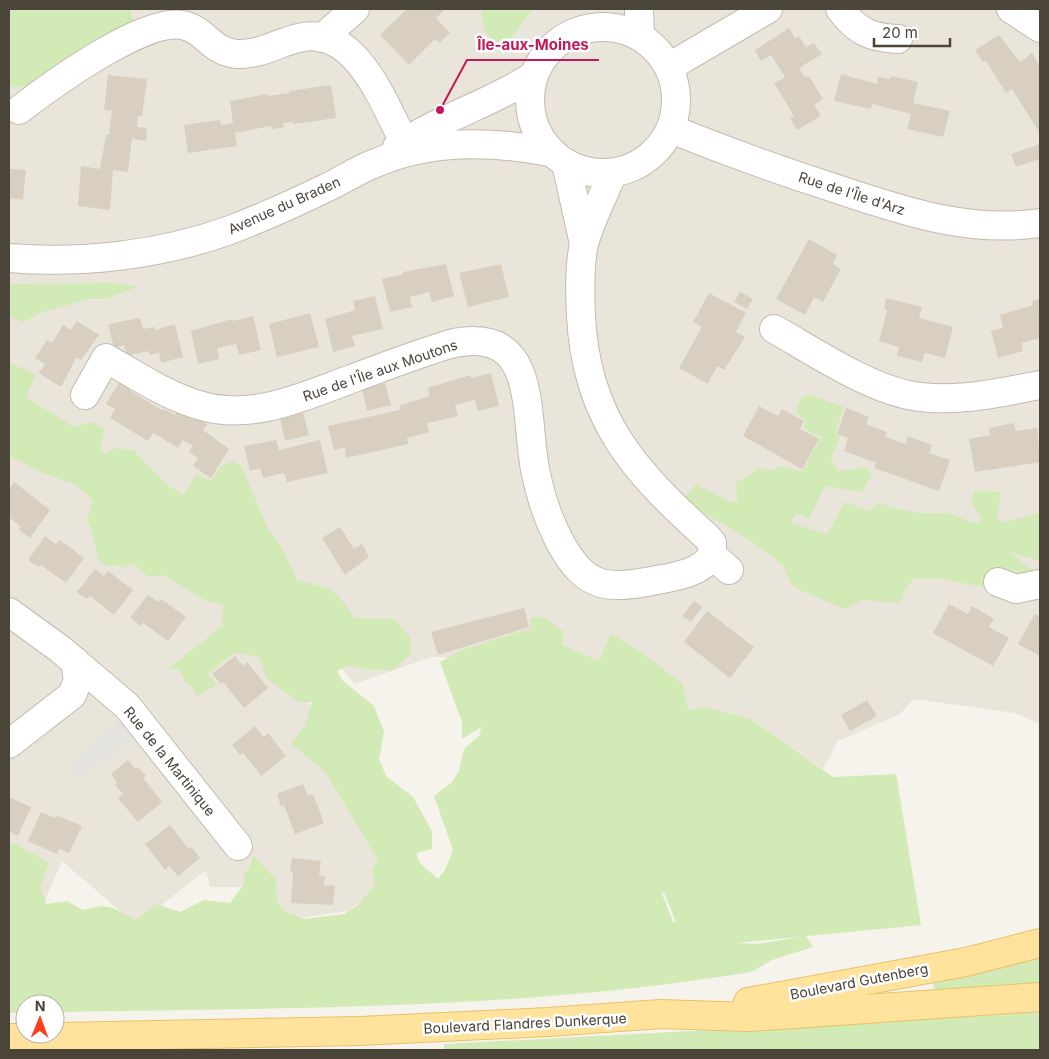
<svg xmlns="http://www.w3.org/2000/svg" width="1049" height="1059" font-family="Inter,sans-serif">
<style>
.residential{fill:#eae5da}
.green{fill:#d2eab5;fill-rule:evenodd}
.parking{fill:#e5e3e0}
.building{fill:#d8cfc1}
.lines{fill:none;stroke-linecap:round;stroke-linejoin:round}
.minor-casing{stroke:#c2bbae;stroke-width:30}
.tertiary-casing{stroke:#c2bbae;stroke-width:30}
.primary-casing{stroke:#e6c16a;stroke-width:30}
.minor{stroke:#fff;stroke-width:28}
.tertiary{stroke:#fff;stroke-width:28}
.primary{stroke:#ffe39c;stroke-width:28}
.labels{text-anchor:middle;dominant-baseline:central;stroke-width:5;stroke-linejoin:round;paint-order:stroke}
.street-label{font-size:14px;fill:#4b4439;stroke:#fff}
.leader{fill:none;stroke:#c2185b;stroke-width:2}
.callout-dot{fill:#c2185b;stroke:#fff;stroke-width:2}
.callout-label{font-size:15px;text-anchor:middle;font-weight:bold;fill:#c2185b;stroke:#fff;stroke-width:5;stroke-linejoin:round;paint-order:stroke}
</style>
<rect width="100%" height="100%" fill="#f6f3ec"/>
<g class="residential">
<polygon points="9,9 1040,9 1040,724 1015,713 914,699 900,714 838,741 823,769 751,719 688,710 634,647 611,634 600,661 431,657 355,684 323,646 9,398"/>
<polygon points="9,449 83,486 263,627 296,679 402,869 348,911 246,926 252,887 210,887 206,870 136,925 62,861 36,922 9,922"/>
</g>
<g class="green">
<polygon points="9,9 129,9 134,21 63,89 55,102 22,86 9,87"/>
<polygon points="481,9 533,9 512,37 497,46 485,31"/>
<polygon points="116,283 137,287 104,299 90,299 42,312 23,322 9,316 9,284"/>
<path d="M9 363 36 374 26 397 74 427 91 422 105 429 100 447 105 454 115 448 133 450 167 485 184 495 196 474 210 481 221 466 234 461 241 466 268 529 282 548 297 580 330 589 339 596 355 618 395 619 410 638 411 653 394 670H370L349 666 337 671 342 680 374 706 384 732 379 759 386 776 413 797 432 831V849L416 853 420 863 438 879 445 870 453 850 434 796 451 783 459 771 464 749 480 735 481 727 462 739V722L440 662 462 650 531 628 530 618 544 617 564 632 562 645 599 661 611 634 634 647 683 684 688 710 704 707 751 719 833 777 896 774 921 925 736 943 758 944 806 936 813 947 772 960 751 972C521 1010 287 1008 55 1012V1004H25V1013H9V845L14 843 49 863 40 887 46 904 67 901 83 910 102 906 113 908 136 920 156 904 180 912 204 900 230 903 244 884V872L249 869 253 855 276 880 277 902 286 912 304 919 344 914 359 904 375 884 372 870 378 860 326 773 291 743 305 726 312 702H299L266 678 259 657 234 653 208 673 217 685 196 697 193 688 186 683 179 670 169 668 222 626 223 604 208 602 163 575 149 577 132 563 123 568 114 565 106 566 98 559 93 535 87 519 93 500 76 485 43 473 11 457 9 459ZM664 892 676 922H673L662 894Z"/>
<polygon points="810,395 844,407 835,433 840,437 831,458 838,471 865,467 872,474 862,492 825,486 809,519 796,513 791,523 827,534 845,502 870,511 879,502 897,509 921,513 948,513 976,524 981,519 972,503 974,491 1001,492 997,520 1007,522 1040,512 1040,562 1008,551 1040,576 996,590 944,579 914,578 904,591 900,603 863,600 844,609 800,590 790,583 783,565 745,537 689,504 685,498 696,484 730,502 738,500 735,483 760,468 773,471 780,466 802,471 821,438 803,428 807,421 796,413 797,406 802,397"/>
<polygon points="1040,952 1040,988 934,992 933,978"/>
<polygon points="1040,1008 1040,1050 444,1050 444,1044 748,1028"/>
</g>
<polygon class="parking" points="124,718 136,734 80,777 70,765"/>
<g class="building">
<polygon points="407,9 445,9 436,18 450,33 439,43 435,39 409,65 380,35"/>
<polygon points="789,28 795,38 799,36 806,47 814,43 822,54 799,68 805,78 809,76 823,99 814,105 821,116 797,130 790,118 794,116 774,83 785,77 771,55 761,61 755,50"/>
<polygon points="999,35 1020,62 1032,53 1040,66 1039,132 1012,89 1006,93 986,61 983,62 975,50"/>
<polygon points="841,74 877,84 878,77 890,79 891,76 918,82 913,103 950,111 943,137 907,129 911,114 872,104 871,109 834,101"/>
<polygon points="108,75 147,79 142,117 138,116 137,127 147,128 146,141 132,139 128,172 113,170 110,210 78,206 81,166 100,169 106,135 109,135 112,111 104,110"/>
<polygon points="331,85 336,118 294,124 293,122 283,123 284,127 272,129 271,126 235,133 237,146 188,153 184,125 220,120 221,125 233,123 230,101 267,94 268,96 289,93 289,91"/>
<polygon points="1040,144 1040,163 1039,159 1016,167 1011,154"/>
<polygon points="9,169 26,170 23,200 9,198"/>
<polygon points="809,239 837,255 833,264 841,269 823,302 814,297 805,315 776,299"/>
<polygon points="446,264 454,296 432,302 429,292 410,297 412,307 390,312 382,279 403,274 403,272"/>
<polygon points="501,264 509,297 468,307 459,273"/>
<polygon points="740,292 753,299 747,309 734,302"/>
<polygon points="709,293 746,313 736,332 745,337 724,370 717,366 708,384 679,368 702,327 693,322"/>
<polygon points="375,296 383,329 352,336 355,346 333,352 325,319 355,310 353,301"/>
<polygon points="886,298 922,307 919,318 953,327 945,358 925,353 922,362 897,356 899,347 879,341 887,310 884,309"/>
<polygon points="1040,299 1040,338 1021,343 1023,351 998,358 991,331 1003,328 1000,315 1033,305 1032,301"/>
<polygon points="310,313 319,347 277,357 269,324"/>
<polygon points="253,316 261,350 239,355 236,344 217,348 219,359 198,364 191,331 232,319 233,321"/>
<polygon points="140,318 143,329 155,327 155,330 175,324 183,357 161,363 159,352 150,355 148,351 127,356 124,345 114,348 108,324"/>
<polygon points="77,321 99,335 81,360 76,358 61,387 39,373 45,364 35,358 47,340 52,343 63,325 71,330"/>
<polygon points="491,373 499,406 478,411 475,400 455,405 458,416 427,423 429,432 407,438 408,444 346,458 345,447 334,450 328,426 400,410 399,406 429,396 428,388 470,375 471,378"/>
<polygon points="120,381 130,387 129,390 163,411 164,409 175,415 178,409 207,424 203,430 229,449 211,478 193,466 198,458 189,452 193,446 183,440 178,448 153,433 148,441 110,418 115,409 106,404"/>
<polygon points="385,383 391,405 367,411 362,389"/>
<polygon points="759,406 778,416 782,409 804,421 800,429 819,439 802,469 743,436"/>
<polygon points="846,408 869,417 866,424 887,432 885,437 905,444 908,436 932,445 929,453 950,460 939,491 874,468 876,463 844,451 848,438 837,434"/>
<polygon points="303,412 309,435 285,441 280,418"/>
<polygon points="1014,423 1016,431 1037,428 1040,462 975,472 969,439 990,435 989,428"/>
<polygon points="276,440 279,450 320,440 328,473 287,482 284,473 263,478 260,468 250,471 244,446"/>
<polygon points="14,482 50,510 30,538 19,530 21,527 9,517 9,489"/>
<polygon points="340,527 354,549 362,544 369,557 345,575 322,538"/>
<polygon points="45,536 56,544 60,540 84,558 66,583 41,565 39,567 28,560"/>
<polygon points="95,569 104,576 108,571 133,590 114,615 90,596 87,599 77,592"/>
<polygon points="148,595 158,602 161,599 186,617 168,641 143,623 141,626 130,618"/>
<polygon points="694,601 702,607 691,622 682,616"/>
<polygon points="949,604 968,614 972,606 994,619 989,627 1009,638 993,666 933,633"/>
<polygon points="524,608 529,627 438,655 431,632"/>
<polygon points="707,611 754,647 730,678 684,642"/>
<polygon points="1035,614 1040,617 1040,656 1018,644"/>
<polygon points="235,656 243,666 247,662 268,688 244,708 223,682 221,684 212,674"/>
<polygon points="867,700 877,716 850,731 841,715"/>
<polygon points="255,726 263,737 268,733 286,756 261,776 243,753 240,755 232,745"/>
<polygon points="128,760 135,769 138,767 146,776 143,778 162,802 138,822 118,798 123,794 115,785 117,783 111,774"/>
<polygon points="303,784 308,796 313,794 324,823 295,834 284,805 281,807 277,794"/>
<polygon points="9,797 31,807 18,836 9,831"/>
<polygon points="41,812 55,818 56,815 82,826 69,853 59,849 57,854 28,841"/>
<polygon points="170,825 189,849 191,847 200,858 178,876 169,866 165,870 145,844"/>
<polygon points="292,858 321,861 319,875 325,876 324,885 335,886 333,905 291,903 293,872 290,872"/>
</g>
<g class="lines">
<g class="minor-casing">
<g id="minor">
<path d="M840 9C856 31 871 38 898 39"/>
<polyline points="1011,9 1040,28"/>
<polyline points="322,38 355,9"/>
<polyline points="669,67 768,9"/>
<path d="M19 110C50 86 143 18 182 25 205 29 211 52 237 54 262 55 280 41 303 37 357 28 384 104 404 142"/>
<path d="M671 129C723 150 775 169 828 186 897 209 967 234 1040 223"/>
<polyline points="566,163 584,244"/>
<path d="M613 173C603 196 591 219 584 244 579 266 580 293 581 316 586 419 634 471 707 537L712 543V555L729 570"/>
<path d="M774 329C813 351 865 386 908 395 951 404 997 393 1040 385"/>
<path d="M85 395 106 358C137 376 167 396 202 406 251 420 300 398 346 381 380 368 415 355 450 344 539 324 524 412 535 469 540 495 548 520 561 544 585 587 605 590 652 581 672 577 701 574 712 555"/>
<polyline points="998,582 1016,589 1040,584"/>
<polyline points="9,612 60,649 127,706 238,846"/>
<polyline points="9,744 72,695 78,680 75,661"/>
</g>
</g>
<g class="tertiary-casing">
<g id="tertiary">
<polyline points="639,9 640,36"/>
<circle cx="603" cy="100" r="73"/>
<path d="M397 147C440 118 490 104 533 76"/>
<path d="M9 258C82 264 161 255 230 230 264 217 297 202 330 186 346 178 361 168 378 162 433 139 493 141 550 152"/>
</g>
</g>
<g class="primary-casing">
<g id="primary">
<polyline points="748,1002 966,962 1040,943"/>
<polyline points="9,1038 360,1031 548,1022 661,1014 749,1017 1040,997"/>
</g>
</g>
<use href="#minor" class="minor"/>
<use href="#tertiary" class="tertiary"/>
<use href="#primary" class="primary"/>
</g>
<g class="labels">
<g class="street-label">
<text transform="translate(852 193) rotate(18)">Rue de l'Île d'Arz</text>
<text transform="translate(284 205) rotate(-24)">Avenue du Braden</text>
<text transform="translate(380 370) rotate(-19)">Rue de l'Île aux Moutons</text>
<text transform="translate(170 761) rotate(51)">Rue de la Martinique</text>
<text transform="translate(859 981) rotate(-11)">Boulevard Gutenberg</text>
<text transform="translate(525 1023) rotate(-3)">Boulevard Flandres Dunkerque</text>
</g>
</g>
<path class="leader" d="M440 110L467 60H599"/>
<circle class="callout-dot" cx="440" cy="110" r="5"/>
<g class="callout-label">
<text x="533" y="50">Île-aux-Moines</text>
</g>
<rect width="1049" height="1059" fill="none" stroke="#4b4439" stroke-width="20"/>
<g transform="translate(40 1019) rotate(1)"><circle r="24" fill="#ffffff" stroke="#b7b4b0"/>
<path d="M0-4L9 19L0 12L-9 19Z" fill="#fc3f1d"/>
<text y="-8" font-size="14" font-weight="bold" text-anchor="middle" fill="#4b4439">N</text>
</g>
<path d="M874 38v8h76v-8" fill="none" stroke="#4b4439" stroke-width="2.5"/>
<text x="882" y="38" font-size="15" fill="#4b4439" stroke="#ffffff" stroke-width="4" paint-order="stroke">20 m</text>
</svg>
